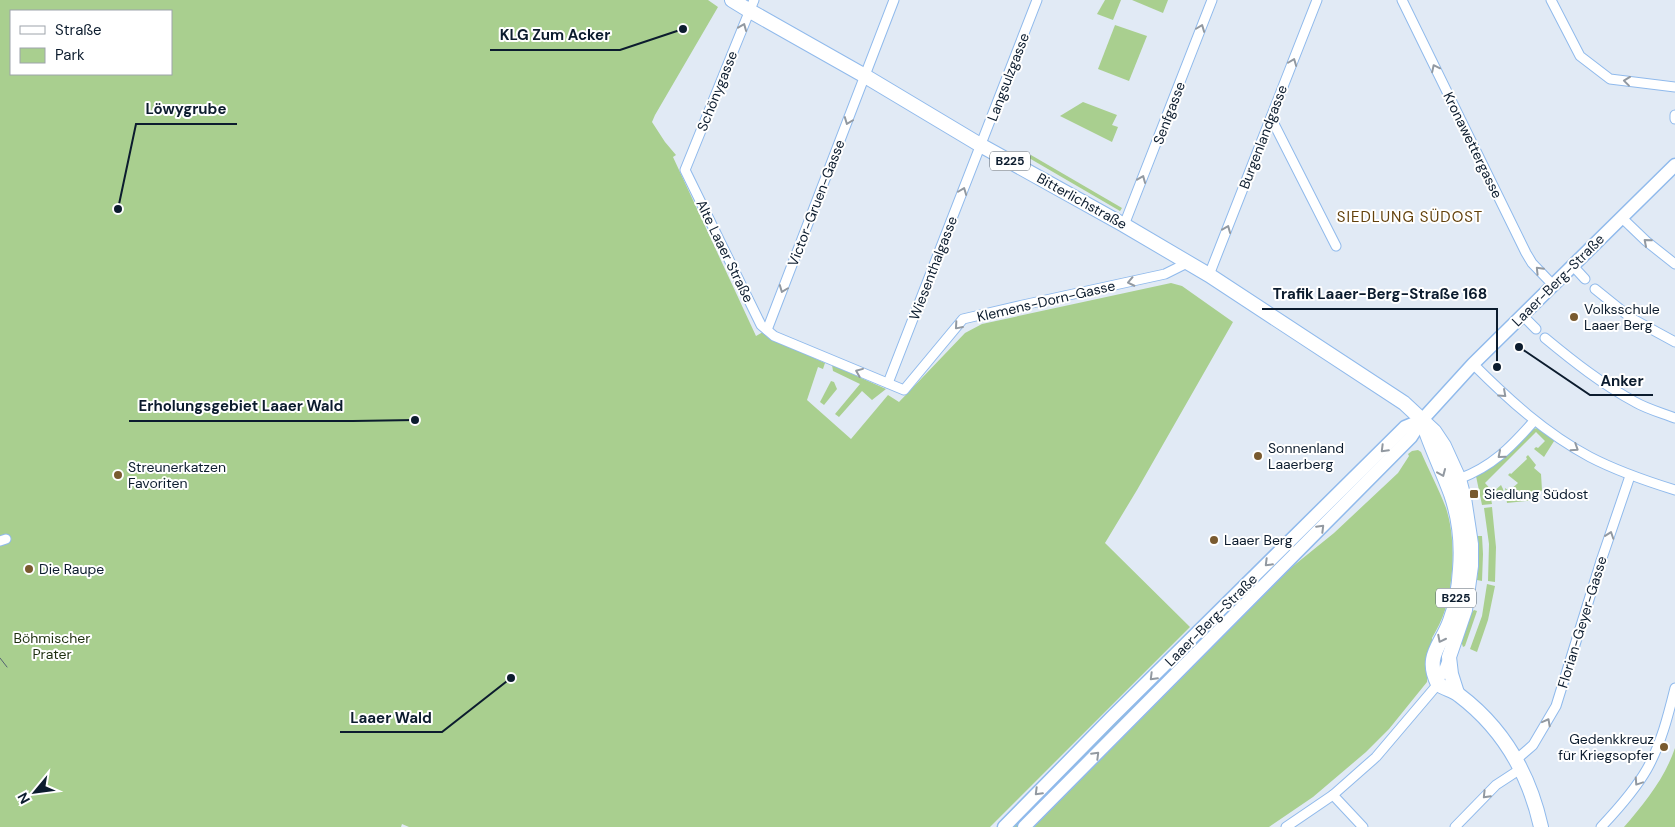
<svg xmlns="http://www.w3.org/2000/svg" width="1675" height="827" font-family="'DM Sans',sans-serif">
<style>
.green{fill:#a9cf8f;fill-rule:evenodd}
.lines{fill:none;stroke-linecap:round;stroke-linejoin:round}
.minor-casing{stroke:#90baec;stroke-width:11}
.secondary-casing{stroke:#90baec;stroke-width:15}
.primary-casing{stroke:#90baec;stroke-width:16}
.minor{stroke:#fff;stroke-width:9}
.secondary{stroke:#fff;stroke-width:12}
.primary{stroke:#fff;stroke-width:14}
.tram{stroke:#556373;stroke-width:1}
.oneway{stroke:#9299a1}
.poi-dot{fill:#795a2f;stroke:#fff;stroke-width:2}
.labels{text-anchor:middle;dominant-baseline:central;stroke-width:4;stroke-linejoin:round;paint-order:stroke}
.shield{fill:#fff;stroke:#55606d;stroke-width:1}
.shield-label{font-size:12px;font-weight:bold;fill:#0c1c2e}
.street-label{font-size:14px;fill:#0c1c2e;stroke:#fff}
.poi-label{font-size:14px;fill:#0c1c2e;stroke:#fff;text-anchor:start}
.park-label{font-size:14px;fill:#1e300f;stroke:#fff}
.neighbourhood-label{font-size:15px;letter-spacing:1px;fill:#64420d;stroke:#fff}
.leader{fill:none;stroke:#0c1c2e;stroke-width:2}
.callout-dot{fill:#0c1c2e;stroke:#fff;stroke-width:2}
.callout-label{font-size:15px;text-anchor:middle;font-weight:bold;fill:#0c1c2e;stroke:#fff;stroke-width:4;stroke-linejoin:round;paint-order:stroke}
</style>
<rect width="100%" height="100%" fill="#e1eaf5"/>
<g class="green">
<path d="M0 0H708L718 7 655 115 652 122 665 142 676 155 673 157 756 336 763 332 775 340 825 363 823 369 818 367 807 400 851 439 888 395 899 402 965 333 982 324 1171 283 1182 286 1233 322 1137 490 1105 543 1190 627 990 827H409L402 824 401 827H0ZM11 11H171V74H11Z"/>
<polygon points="1105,0 1121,0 1113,20 1097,14"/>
<polygon points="1132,0 1168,0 1163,13"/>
<polygon points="1115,25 1147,36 1129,81 1098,69"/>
<polygon points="1083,102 1117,115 1112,125 1118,127 1112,142 1060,116"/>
<polygon points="1031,155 1122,208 1120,211 1029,158"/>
<polygon points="832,365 886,389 872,400 862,391 839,417 835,414 860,384 833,371"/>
<polygon points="831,381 834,382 837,389 824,405 820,402"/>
<polygon points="1538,428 1556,438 1544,457 1534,449 1536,447 1538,448 1545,441 1536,432 1485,483 1493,492 1501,485 1503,489 1504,497 1491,499 1492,504 1482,505 1476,476 1532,429"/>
<path d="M1418 450 1421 452C1429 471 1439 489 1446 508 1456 539 1454 580 1445 610 1442 620 1437 629 1432 638 1433 645 1429 648 1427 654 1424 664 1428 672 1427 682L1389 729 1366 752 1313 797 1269 827H1033L1230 626 1287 571 1334 533 1398 473 1409 456 1408 454 1412 451Z"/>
<polygon points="1528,455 1536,465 1534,468 1541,474 1542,490 1535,500 1507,503 1505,488 1509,491 1518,483 1508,475 1510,473 1511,474 1527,459 1526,457"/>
<polygon points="1376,463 1337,507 1188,653 1017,827 1011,827"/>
<polygon points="1492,507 1496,547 1495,582 1488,581 1489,544 1484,508"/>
<polygon points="1477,536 1482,536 1483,554 1482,581 1477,580 1479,558"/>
<polygon points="1487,584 1495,586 1488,620 1477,652 1470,649 1482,616"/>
<polygon points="1474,610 1477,611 1465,646 1463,647 1461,641 1471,613"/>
<path d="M1675 748V827H1624C1644 804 1665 778 1675 748Z"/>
</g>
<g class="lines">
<g class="minor-casing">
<g id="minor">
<polyline points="754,0 685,170 761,325 774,336 904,390 963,319 1023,305 1165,274 1187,263"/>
<polyline points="1402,0 1526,253 1532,263 1553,285"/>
<polyline points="1551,0 1580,56 1610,79 1675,87"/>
<polyline points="1675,115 1675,119"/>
<polyline points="1271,118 1336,246"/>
<polyline points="1621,217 1646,241 1675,264"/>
<polyline points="1124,225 1212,0"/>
<polyline points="1573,266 1585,279"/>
<polyline points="1209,275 1317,0"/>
<polyline points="1595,289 1631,318 1675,342"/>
<polyline points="1523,316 1536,329"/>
<polyline points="767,330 894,0"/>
<path d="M1545 338C1574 362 1602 384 1635 402 1647 409 1662 413 1675 418"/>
<path d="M1473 364C1508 399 1545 433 1590 457 1617 471 1646 481 1675 490"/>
<polyline points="888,383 1037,0"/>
<path d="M1459 479C1493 466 1511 447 1534 421"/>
<polyline points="0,541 6,539"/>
<polyline points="1517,759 1533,745 1556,706 1601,561 1630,476"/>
<polyline points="1333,795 1363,827"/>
<polyline points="1286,827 1333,795 1376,757 1438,684 1448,658"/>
<polyline points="1455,827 1496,785 1522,768"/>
<path d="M1601 827C1618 809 1635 790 1647 769 1661 744 1668 716 1675 688"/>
</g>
</g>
<g class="secondary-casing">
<g id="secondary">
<polyline points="1004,827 1111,718 1405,427 1422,420"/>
<polyline points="1024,827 1411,437 1422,420 1473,364 1675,165"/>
</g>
</g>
<g class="primary-casing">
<g id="primary">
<polyline points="732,0 750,11 865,76 982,146 1124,225 1209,275 1404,403 1434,431 1444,446 1459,479 1464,498 1471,544 1471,566 1465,610 1449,657 1451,674 1457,693"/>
<path d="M1423 423C1431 447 1442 470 1451 494 1459 517 1462 544 1460 569 1459 586 1456 605 1450 621 1441 646 1424 656 1438 684 1445 689 1453 690 1459 695 1504 729 1529 773 1541 827"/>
</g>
</g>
<use href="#minor" class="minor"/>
<use href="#secondary" class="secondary"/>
<use href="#primary" class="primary"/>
<polyline class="tram" points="0,658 7,667"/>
</g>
<defs><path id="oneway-chevron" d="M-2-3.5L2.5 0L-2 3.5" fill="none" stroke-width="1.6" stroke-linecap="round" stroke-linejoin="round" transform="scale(1.25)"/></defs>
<g class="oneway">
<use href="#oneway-chevron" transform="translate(743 27) rotate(-68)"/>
<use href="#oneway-chevron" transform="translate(1201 28) rotate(-69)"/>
<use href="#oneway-chevron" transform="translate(1293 62) rotate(-69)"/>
<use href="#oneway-chevron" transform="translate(1435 68) rotate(-116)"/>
<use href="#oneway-chevron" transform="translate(1627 81) rotate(-173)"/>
<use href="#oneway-chevron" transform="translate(848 121) rotate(111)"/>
<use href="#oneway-chevron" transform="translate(1142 179) rotate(-68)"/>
<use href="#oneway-chevron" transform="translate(963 191) rotate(-69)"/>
<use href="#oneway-chevron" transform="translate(1227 229) rotate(-68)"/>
<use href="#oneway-chevron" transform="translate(1647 242) rotate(-139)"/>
<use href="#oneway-chevron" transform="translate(1539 270) rotate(-134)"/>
<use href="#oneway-chevron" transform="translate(1131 282) rotate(168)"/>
<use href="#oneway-chevron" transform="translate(783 289) rotate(111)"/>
<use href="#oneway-chevron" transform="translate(958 326) rotate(131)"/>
<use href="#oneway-chevron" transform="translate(859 372) rotate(-158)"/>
<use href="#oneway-chevron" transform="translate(1503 394) rotate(42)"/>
<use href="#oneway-chevron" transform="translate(1575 448) rotate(33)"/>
<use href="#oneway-chevron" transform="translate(1384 449) rotate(135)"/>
<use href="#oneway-chevron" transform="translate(1501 455) rotate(139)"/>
<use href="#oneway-chevron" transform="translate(1442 473) rotate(67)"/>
<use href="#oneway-chevron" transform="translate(1321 528) rotate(-45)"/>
<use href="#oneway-chevron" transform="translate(1610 535) rotate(-71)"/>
<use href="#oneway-chevron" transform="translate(1268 563) rotate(135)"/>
<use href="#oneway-chevron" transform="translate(1441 639) rotate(117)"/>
<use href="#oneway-chevron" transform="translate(1153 677) rotate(135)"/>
<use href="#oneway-chevron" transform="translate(1547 722) rotate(-62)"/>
<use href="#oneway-chevron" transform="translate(1096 755) rotate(-45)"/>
<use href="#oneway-chevron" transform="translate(1638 782) rotate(124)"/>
<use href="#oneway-chevron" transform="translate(1038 792) rotate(135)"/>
<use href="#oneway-chevron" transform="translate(1486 795) rotate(134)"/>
</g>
<g class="poi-dot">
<circle cx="1574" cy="317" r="5"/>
<circle cx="1258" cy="456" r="5"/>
<circle cx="118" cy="475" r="5"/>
<rect x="1469" y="489" width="10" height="10" rx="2.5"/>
<circle cx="1214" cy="540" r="5"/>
<circle cx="29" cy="569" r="5"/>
<circle cx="1664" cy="747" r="5"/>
</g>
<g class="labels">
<g class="shield">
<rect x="990" y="151.5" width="40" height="19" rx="4"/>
<rect x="1436" y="588.5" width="40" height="19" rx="4"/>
</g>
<g class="shield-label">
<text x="1010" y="161">B225</text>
<text x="1456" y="598">B225</text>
</g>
<g class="street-label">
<text transform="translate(1008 77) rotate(-69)">Langsulzgasse</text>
<text transform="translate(717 91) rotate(-68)">Schönygasse</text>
<text transform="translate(1169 113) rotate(-69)">Senfgasse</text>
<text transform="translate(1263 137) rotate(-69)">Burgenlandgasse</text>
<text transform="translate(1473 145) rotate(64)">Kronawettergasse</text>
<text transform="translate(1082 201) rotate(29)">Bitterlichstraße</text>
<text transform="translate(816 203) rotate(-69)">Victor-Gruen-Gasse</text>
<text transform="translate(725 251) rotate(64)">Alte Laaer Straße</text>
<text transform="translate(933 268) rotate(-69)">Wiesenthalgasse</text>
<text transform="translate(1558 280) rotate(-45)">Laaer-Berg-Straße</text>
<text transform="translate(1046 301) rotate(-13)">Klemens-Dorn-Gasse</text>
<text transform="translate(1211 620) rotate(-45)">Laaer-Berg-Straße</text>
<text transform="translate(1582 622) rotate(-73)">Florian-Geyer-Gasse</text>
</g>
<g class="poi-label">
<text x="1584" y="309">Volksschule<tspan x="1584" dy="16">Laaer Berg</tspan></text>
<text x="1268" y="448">Sonnenland<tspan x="1268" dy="16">Laaerberg</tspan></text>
<text x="128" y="467">Streunerkatzen<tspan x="128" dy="16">Favoriten</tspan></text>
<text x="1484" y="494">Siedlung Südost</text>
<text x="1224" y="540">Laaer Berg</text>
<text x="39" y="569">Die Raupe</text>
<text x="1654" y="739" text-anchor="end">Gedenkkreuz<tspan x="1654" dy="16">für Kriegsopfer</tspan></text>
</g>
<g class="park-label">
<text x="52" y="638">Böhmischer<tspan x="52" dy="16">Prater</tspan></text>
</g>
<g class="neighbourhood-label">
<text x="1410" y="217">SIEDLUNG SÜDOST</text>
</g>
</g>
<path class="leader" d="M683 29L620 50H490M118 209L136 124H237M1497 367L1497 309H1262M1519 347L1590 395H1653M415 420L353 421H129M511 678L442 732H340"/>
<g class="callout-dot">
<circle cx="683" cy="29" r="5"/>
<circle cx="118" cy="209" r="5"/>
<circle cx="1497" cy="367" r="5"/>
<circle cx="1519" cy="347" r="5"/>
<circle cx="415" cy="420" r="5"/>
<circle cx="511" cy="678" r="5"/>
</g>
<g class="callout-label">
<text x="555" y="40">KLG Zum Acker</text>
<text x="186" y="114">Löwygrube</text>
<text x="1380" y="299">Trafik Laaer-Berg-Straße 168</text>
<text x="1622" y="386">Anker</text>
<text x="241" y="411">Erholungsgebiet Laaer Wald</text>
<text x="391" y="723">Laaer Wald</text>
</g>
<rect x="10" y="10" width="162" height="65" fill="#ffffff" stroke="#9ea4ab"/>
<rect x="20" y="26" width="25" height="8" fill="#ffffff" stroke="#9ea4ab"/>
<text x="55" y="35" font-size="15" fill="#0c1c2e">Straße</text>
<rect x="20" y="48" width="25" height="15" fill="#a9cf8f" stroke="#9ea4ab"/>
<text x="55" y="60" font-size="15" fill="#0c1c2e">Park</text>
<g transform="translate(35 792) rotate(241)" stroke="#ffffff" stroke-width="4" paint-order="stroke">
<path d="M0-4L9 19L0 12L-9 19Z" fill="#0c1c2e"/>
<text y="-8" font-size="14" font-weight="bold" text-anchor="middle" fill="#0c1c2e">N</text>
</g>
</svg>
